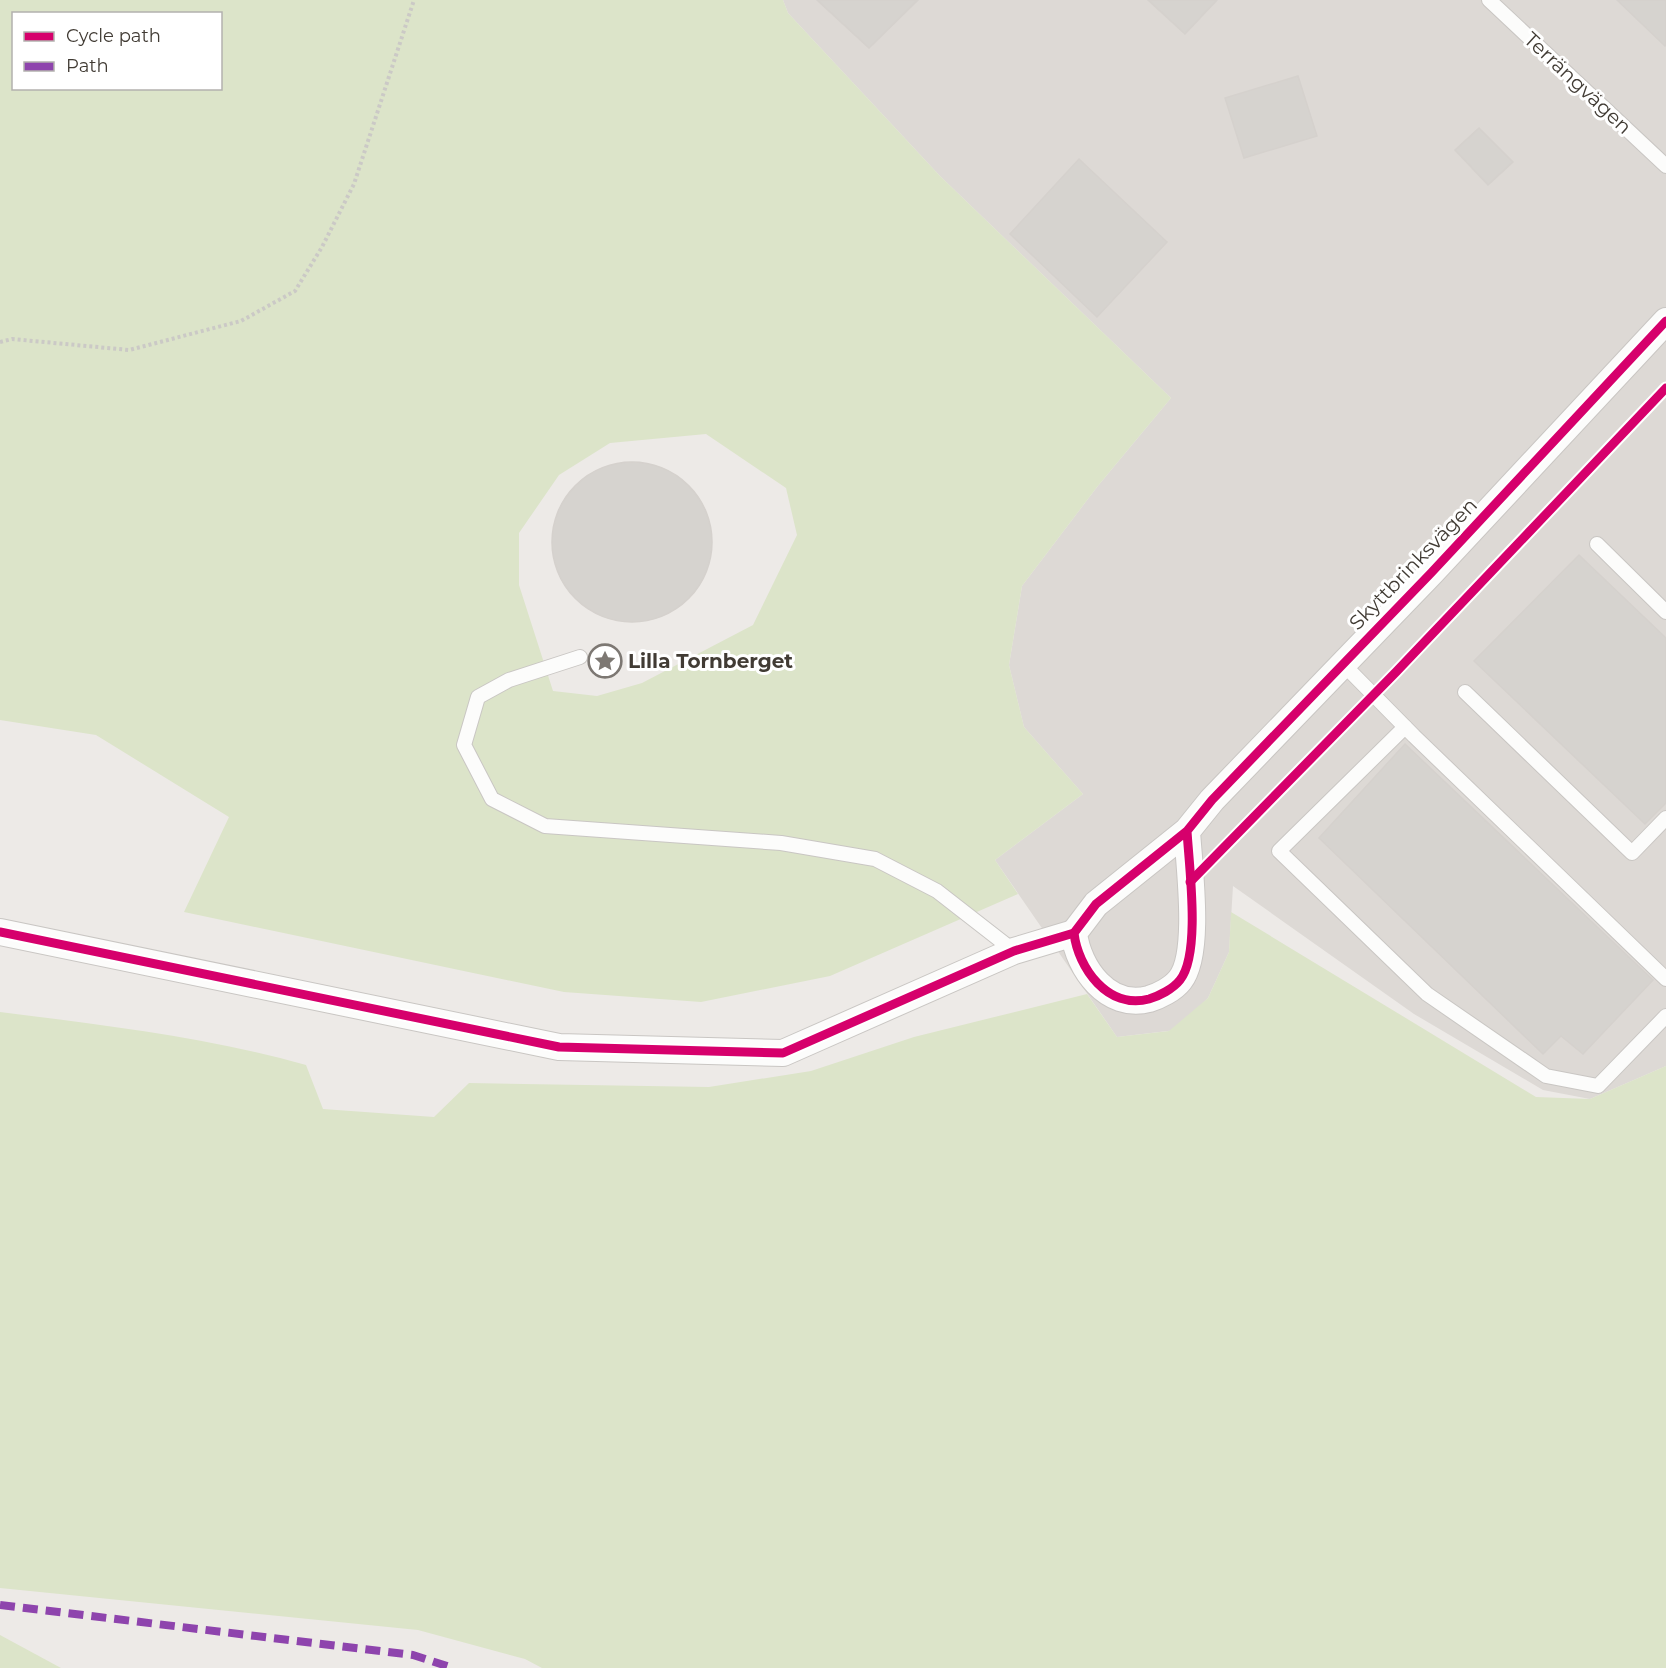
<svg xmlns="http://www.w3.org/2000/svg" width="1666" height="1668" font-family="Montserrat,sans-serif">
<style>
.industrial{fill:#ddd9d5}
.green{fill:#dce4c9;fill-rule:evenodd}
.building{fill:#d6d3cf;stroke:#d5d1cd;stroke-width:1.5}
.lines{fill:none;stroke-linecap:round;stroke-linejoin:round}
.service-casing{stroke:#c9c6c3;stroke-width:16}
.minor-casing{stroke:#c9c6c3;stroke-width:28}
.path{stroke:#cbc9c6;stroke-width:4;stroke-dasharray:3 3;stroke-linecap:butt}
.service{stroke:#fcfcfb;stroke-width:14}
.minor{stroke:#fcfcfb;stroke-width:26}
.quiet{stroke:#8e44ad;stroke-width:8;stroke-dasharray:15 8;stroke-linecap:butt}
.cycleway-casing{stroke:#fff;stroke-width:13}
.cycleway{stroke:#d6006c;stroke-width:9}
.labels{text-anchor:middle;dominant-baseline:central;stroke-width:6;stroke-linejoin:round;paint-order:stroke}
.street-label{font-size:20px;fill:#413b34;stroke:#fff}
.poi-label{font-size:20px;font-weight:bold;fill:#413b34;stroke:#fff;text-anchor:start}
</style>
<rect width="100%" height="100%" fill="#edeae7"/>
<polygon class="industrial" points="783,0 1666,0 1666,1066 1590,1099 1543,1090 1414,1014 1233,886 1229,952 1208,998 1176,1030 1117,1037 995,860 1083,794 1024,727 1009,665 1022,586 1097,487 1171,398 940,176 788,13"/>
<g class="green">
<path d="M0 0H783L788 13 940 176 1171 398 1097 487 1022 586 1009 665 1024 727 1083 794 995 860 1018 894 830 976 701 1002 564 992 184 912 229 817 96 735 0 720ZM14 14H220V88H14ZM706 434 786 488 797 535 753 625 642 683 597 696 553 691 519 585V533L559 475 610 443Z"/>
<path d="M1231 912 1536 1097 1590 1099 1666 1066V1668H542L525 1659 418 1630 0 1588V1012C102 1025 207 1037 306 1065L323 1109 434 1117 469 1083 709 1087 811 1071 914 1037 1087 994 1117 1037 1169 1031 1208 998 1229 952Z"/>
<polygon points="0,1635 61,1668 0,1668"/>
</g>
<g class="building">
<polygon points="817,0 918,0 869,48"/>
<polygon points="1148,0 1217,0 1185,34"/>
<polygon points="1617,0 1666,0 1666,45 1665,46"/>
<polygon points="1298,76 1317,136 1244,158 1225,98"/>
<polygon points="1479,128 1513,162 1488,185 1455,150"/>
<polygon points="1079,159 1167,242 1097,317 1010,234"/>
<circle cx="632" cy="542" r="80"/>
<polygon points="1579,555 1666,638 1666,803 1645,824 1474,661"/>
<polygon points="1405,744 1653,980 1583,1054 1561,1036 1543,1054 1319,838"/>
</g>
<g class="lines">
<g class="service-casing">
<g id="service">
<polyline points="1489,0 1666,166"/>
<polyline points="1597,544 1666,612"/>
<polyline points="580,657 509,680 478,697 464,745 492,799 545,826 781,843 875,859 937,891 1014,951"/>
<polyline points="1343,664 1414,736 1666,979"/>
<polyline points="1465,692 1632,853 1666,818"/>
<polyline points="1405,727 1279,851 1427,994 1546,1076 1598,1086 1666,1016"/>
</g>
</g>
<g class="minor-casing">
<g id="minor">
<path d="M1187 831C1189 866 1201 954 1180 980 1173 989 1159 996 1149 999 1108 1010 1078 968 1074 933L1096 904 1187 831 1212 800 1431 573 1666 321"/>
<polyline points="0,932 559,1047 783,1053 1014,951 1074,933"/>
</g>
</g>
<g class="path">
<polyline points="0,342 12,339 129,350 241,321 295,291 322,247 354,184 414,0"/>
<polyline points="1389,679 1666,388"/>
<polyline points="1219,852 1358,710"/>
</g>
<use href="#service" class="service"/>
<use href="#minor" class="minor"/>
<polyline class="quiet" points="0,1605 413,1655 453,1668"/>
<g class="cycleway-casing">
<g id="cycleway">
<path d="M1187 831C1189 866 1201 954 1180 980 1173 989 1159 996 1149 999 1108 1010 1078 968 1074 933L1096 904 1187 831 1212 800 1431 573 1666 321"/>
<polyline points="1190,882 1396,672 1666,388"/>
<polyline points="0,932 559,1047 783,1053 1014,951 1074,933"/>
</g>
</g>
<use href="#cycleway" class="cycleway"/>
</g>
<defs>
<g id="sight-ring" transform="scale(1.725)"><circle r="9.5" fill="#fff" stroke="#7d7873" stroke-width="1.5"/><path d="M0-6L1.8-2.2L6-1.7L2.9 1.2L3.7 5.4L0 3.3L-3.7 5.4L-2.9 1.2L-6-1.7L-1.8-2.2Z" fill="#7d7873"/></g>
</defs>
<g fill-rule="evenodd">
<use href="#sight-ring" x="605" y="661"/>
</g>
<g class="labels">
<g class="street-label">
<text transform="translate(1578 83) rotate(43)">Terrängvägen</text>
<text transform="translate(1413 564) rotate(-46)">Skyttbrinksvägen</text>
</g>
<g class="poi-label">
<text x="628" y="661">Lilla Tornberget</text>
</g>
</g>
<rect x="12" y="12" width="210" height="78" fill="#ffffff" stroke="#b3b1ae" stroke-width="1.5"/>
<rect x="24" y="32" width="30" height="9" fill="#d6006c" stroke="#b3b1ae" stroke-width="1.5"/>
<text x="66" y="42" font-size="18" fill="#413b34">Cycle path</text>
<rect x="24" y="62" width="30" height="9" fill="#8e44ad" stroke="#b3b1ae" stroke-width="1.5"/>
<text x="66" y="72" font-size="18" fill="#413b34">Path</text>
</svg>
